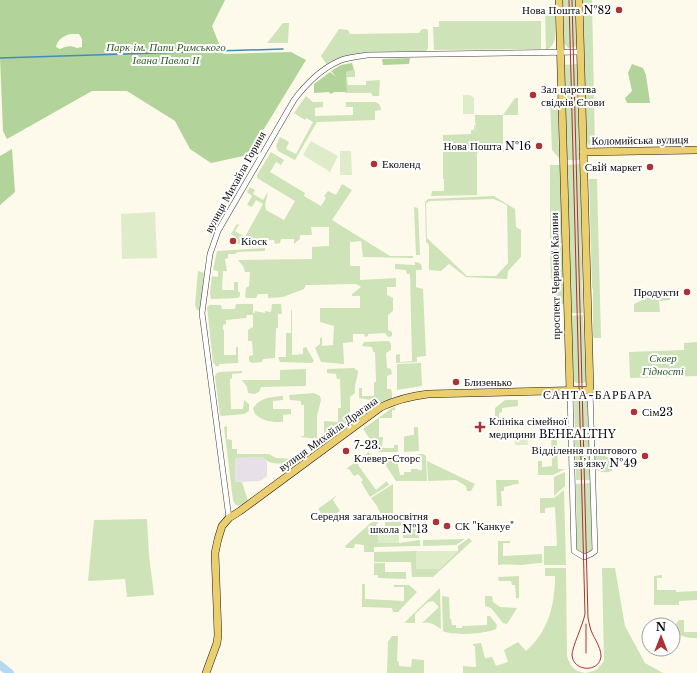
<svg xmlns="http://www.w3.org/2000/svg" width="697" height="673" font-family="'Libre Baskerville',serif">
<style>
.industrial{fill:#e8e0e9}
.green{fill:#cee3b8;fill-rule:evenodd}
.forest{fill:#b2d399;fill-rule:evenodd}
.pitch{fill:#dfecc9}
.lines{fill:none;stroke-linecap:round;stroke-linejoin:round}
.stream{stroke:#438bbf;stroke-width:1.5}
.river{stroke:#b4d8ef;stroke-width:8}
.minor-casing{stroke:#3e3e3e;stroke-width:6}
.major-casing{stroke:#1c1c1c;stroke-width:8}
.minor{stroke:#fff;stroke-width:5}
.major{stroke:#ebce6d;stroke-width:7}
.tram{stroke:#ac3235;stroke-width:1}
.poi-dot{fill:#ac3235;stroke:#fff;stroke-width:1.5}
.labels{text-anchor:middle;dominant-baseline:central;stroke-width:4;stroke-linejoin:round;paint-order:stroke}
.poi-label{font-size:11px;fill:#0b0b0b;stroke:#fff;text-anchor:start}
.park-label{font-size:11px;font-style:italic;fill:#2d5b22;stroke:#fff}
.street-label{font-size:11px;fill:#0b0b0b;stroke:#fff}
.neighbourhood-label{font-size:12px;letter-spacing:1px;fill:#0b0b0b;stroke:#fff}
</style>
<rect width="100%" height="100%" fill="#fdfaeb"/>
<polygon class="industrial" points="262,457 267,462 267,476 260,481 235,482 235,458"/>
<g class="green">
<polygon points="563,0 576,0 577,42 575,47 568,48 564,43"/>
<polygon points="583,0 592,0 595,148 589,145 586,141"/>
<path d="M545 12H551L555 16C555 28 559 45 546 50Z"/>
<polygon points="439,21 541,21 541,49 434,50 433,27 439,27"/>
<polygon points="283,23 289,23 288,43 267,43"/>
<polygon points="339,29 348,30 350,34 419,33 422,29 427,29 428,31 428,48 426,51 366,52 349,56 327,65 321,56"/>
<polygon points="577,64 580,160 566,160 564,65"/>
<polygon points="355,70 355,77 347,77 348,85 366,85 366,81 380,80 379,96 373,96 371,93 347,93 346,72"/>
<polygon points="306,96 313,102 323,102 323,107 315,108 315,116 353,115 353,107 346,107 346,102 376,102 380,105 381,110 375,111 375,120 317,122 295,160 278,151 276,146 280,137 289,142 286,149 296,154 313,122 306,118 305,120 294,113"/>
<polygon points="515,98 518,98 518,115 503,115 503,148 507,152 478,152 474,158 477,154 477,195 431,196 432,191 444,191 444,179 443,179 443,135 471,134 471,130 474,130 474,125 475,125 476,134 475,115 503,115"/>
<polygon points="552,99 556,99 558,106 559,158 552,150 550,102"/>
<polygon points="271,152 284,160 281,165 276,162 270,172 305,193 304,196 321,206 326,198 324,196 328,191 336,195 342,184 352,190 332,220 390,256 413,256 413,258 363,257 361,241 350,242 350,266 360,266 360,280 396,278 396,287 387,287 387,295 393,298 393,311 388,315 388,330 392,332 392,336 388,337 385,333 368,334 368,336 365,337 364,334 353,334 353,342 343,343 344,364 321,362 315,348 320,344 320,338 322,338 322,346 333,345 334,326 320,322 320,308 360,308 360,296 352,296 352,294 361,287 356,284 310,285 306,285 304,289 283,297 268,298 268,294 258,294 256,298 247,298 245,297 246,288 249,286 250,272 245,272 243,266 238,260 312,259 312,247 329,246 329,227 311,227 312,235 300,235 300,239 294,244 294,239 281,239 280,243 275,244 274,240 265,240 265,244 233,244 236,240 239,240 231,234 237,224 239,225 235,231 245,237 263,204 256,200 252,207 247,205 252,196 247,192 250,187 255,190 253,194 263,200 268,192 265,205 266,210 284,220 295,201 257,178 257,175"/>
<polygon points="580,164 583,313 571,313 566,165"/>
<polygon points="550,165 561,165 564,243 550,243"/>
<polygon points="589,179 597,179 601,338 595,338 593,337 593,290 592,287"/>
<path d="M494 196 515 209 516 227 521 230V257L508 271 507 279 466 277 449 264 441 271 429 270V245L426 242 425 202 428 199ZM494 199 507 205 508 263 496 276H467L427 238 426 203 430 201Z"/>
<polygon points="414,207 418,208 420,255 416,255"/>
<polygon points="564,246 565,304 555,305 553,280 551,279 550,247"/>
<polygon points="265,248 265,251 238,252 235,254 228,254 228,258 225,259 227,271 223,271 222,290 234,290 234,282 238,282 238,292 240,292 240,296 238,298 211,299 210,294 212,276 218,277 218,271 213,270 217,251"/>
<path d="M415 262C421 263 422 264 422 270H416V287L423 289 426 356 417 357V362L396 363V355L400 354V362L412 361 410 274H407L406 270 395 269V264L415 265Z"/>
<polygon points="198,271 204,273 201,309 197,310 195,305"/>
<polygon points="670,294 670,300 659,301 660,312 634,312 634,304 644,299 644,295"/>
<polygon points="236,304 253,304 253,313 255,313 255,311 265,313 265,311 271,312 272,304 281,304 282,314 278,314 278,328 276,328 275,358 263,359 262,362 252,363 249,361 249,356 253,355 252,341 248,341 248,330 253,327 253,315 247,315 246,318 226,320 226,324 223,325 223,330 224,330 224,355 236,355 236,347 238,347 238,363 219,364 219,366 216,366 213,362 207,307 210,305 221,305 222,309 235,309"/>
<polygon points="291,310 292,310 292,355 303,354 303,348 306,347 314,361 312,363 280,362 278,357 286,357 286,333 291,333"/>
<polygon points="583,315 586,381 584,383 576,383 574,381 571,316"/>
<polygon points="389,341 391,344 391,350 386,353 387,368 391,369 392,374 387,376 387,389 391,389 392,393 392,399 364,417 360,416 360,415 372,406 371,400 359,398 359,388 362,388 362,396 374,396 374,382 376,382 375,352 373,352 372,347 362,346 364,342"/>
<polygon points="697,342 697,376 630,378 629,352 684,350 684,343"/>
<polygon points="421,363 422,386 397,390 397,364"/>
<path d="M354 368 358 371C358 378 354 384 355 393L350 397V418H354L353 419 356 418V424L329 443 324 441V421L338 422V408H341L340 379H337L336 374 327 373V369Z"/>
<polygon points="306,369 306,386 261,387 259,392 254,394 248,393 247,387 242,380 280,380 280,370"/>
<polygon points="242,371 242,373 232,374 232,378 230,379 231,409 243,409 244,400 249,404 249,411 244,414 222,416 220,415 215,377 216,374 219,372"/>
<polygon points="314,393 320,396 321,400 317,416 317,439 301,437 301,436 304,436 304,405 301,405 301,401 290,400 289,395"/>
<path d="M283 396V400L273 401V409H291V414L283 415V422C271 422 264 422 255 414L253 408C261 397 271 397 283 396Z"/>
<polygon points="586,397 588,399 590,480 576,480 574,399 576,398"/>
<polygon points="505,400 518,400 518,406 502,408 502,412 499,413 500,426 495,426 495,408"/>
<polygon points="395,407 395,410 392,410 392,418 379,418 379,437 383,437 382,448 394,448 394,445 398,445 398,451 397,452 379,452 363,429 392,408"/>
<polygon points="553,421 556,421 558,469 565,469 553,475 538,475 538,461 542,461 542,467 552,466 551,428 542,428 541,431 538,431 538,427 549,427"/>
<path d="M227 426V439L232 440V449H237V454H269L276 458 300 459 302 462 296 467C285 459 274 469 262 457L235 458V482H242L248 501C242 505 236 509 233 500L224 427Z"/>
<polygon points="414,427 418,427 419,451 404,452 404,437 406,436 414,435"/>
<path d="M595 451C601 455 607 456 612 460V471C606 473 600 473 595 468Z"/>
<polygon points="369,452 371,455 372,459 370,460 367,457 358,465 376,490 387,481 389,485 370,497 361,482 363,480 358,474 354,476 349,469 346,469"/>
<polygon points="418,454 423,454 426,456 427,481 396,481 385,464 386,459 400,458 398,465 400,475 404,475 404,472 411,472 411,469 418,469 418,470 422,470 422,457 418,457"/>
<polygon points="427,461 475,484 471,491 467,491 466,486 456,480 428,481"/>
<polygon points="565,472 565,486 554,496 554,477"/>
<path d="M496 480H518L519 484C512 484 511 486 504 487V491H501L502 506H497Z"/>
<path d="M590 483 592 550C587 555 582 554 577 550L576 484Z"/>
<polygon points="393,484 393,515 385,516 401,516 401,526 385,526 385,517 382,517 377,506 371,498"/>
<polygon points="564,490 566,565 544,565 544,546 557,546 555,507 545,508 545,513 540,513 540,498 554,498"/>
<polygon points="337,495 333,500 340,511 329,519 325,518 318,509"/>
<polygon points="147,519 149,555 154,595 127,597 125,579 88,581 94,520"/>
<polygon points="374,520 380,520 376,525 378,530 379,543 399,543 420,540 420,546 374,547 374,552 416,551 416,569 439,569 458,551 458,546 469,538 472,541 433,577 412,577 411,562 374,562 374,552 364,552 364,545 355,544 354,548 346,548 345,546"/>
<polygon points="403,528 418,528 419,538 403,538"/>
<polygon points="465,539 456,545 423,546 423,540"/>
<path d="M498 541H510V543H503V556L542 554V563C535 563 529 564 522 565 514 565 507 564 498 565Z"/>
<polygon points="374,563 385,563 385,572 406,572 406,579 378,578 378,575 374,575"/>
<path d="M545 568H566L567 656C570 666 574 671 585 673H463V666L476 667 475 646H473V644L481 643 485 658 492 657 496 666 508 662 504 650 518 642 526 651C548 632 555 605 555 576H545Z"/>
<path d="M602 568H615L625 626 645 663 663 673H585C595 671 600 669 604 660Z"/>
<polygon points="662,575 662,578 657,578 657,590 676,590 676,592 697,591 697,600 679,601 679,605 654,605 654,576"/>
<polygon points="519,576 519,598 516,598 515,585 512,585 511,581 499,581 498,577"/>
<polygon points="362,584 365,584 365,599 404,601 404,587 394,587 394,585 409,585 417,592 398,612 393,612 392,608 362,607"/>
<path d="M440 588 441 629C435 625 429 621 422 623L439 607 433 601 428 602 415 614V623H406L405 622Z"/>
<path d="M442 596 449 597 450 619H451L452 625H456V628H462V626L487 625V616H490L497 625 496 629C486 634 453 636 443 631Z"/>
<polygon points="485,596 492,596 493,602 500,607 517,608 507,624 503,623 491,608 485,606"/>
<path d="M679 620H684V632H697V630V638C688 638 678 637 673 627Z"/>
<polygon points="392,636 398,636 397,661 399,662 399,666 411,667 412,659 424,660 424,673 436,673 387,673 388,642"/>
</g>
<g class="forest">
<path d="M0 0H225L212 26 223 54 291 52 306 60 248 155 211 163 190 149 175 121 127 91H92L7 139 3 131 0 58ZM70 34H79L82 39V47L77 48C71 45 66 46 60 49L56 47C58 39 62 37 70 34Z"/>
<polygon points="410,58 409,64 383,65 382,59"/>
<polygon points="352,63 354,70 346,72 347,93 345,92 334,92 333,93 330,94 329,92 314,93 314,84 330,72 336,77 331,71 341,65"/>
<polygon points="632,64 643,68 646,75 650,103 627,103 625,98 632,91 628,73"/>
<polygon points="12,149 15,192 0,205 0,156"/>
</g>
<g class="pitch">
<polygon points="463,95 470,95 474,98 474,114 463,114"/>
<polygon points="311,141 338,156 330,172 303,155"/>
<polygon points="340,151 351,151 352,175 340,175"/>
<polygon points="155,212 157,258 122,259 121,214"/>
<polygon points="514,431 527,431 528,445 515,445"/>
<rect x="378" y="530" width="21" height="13"/>
<polygon points="416,551 458,551 439,569 416,569"/>
</g>
<g class="lines">
<polyline class="stream" points="0,58 283,49"/>
<polyline class="river" points="0,665 10,673"/>
<g class="minor-casing">
<g id="minor">
<polyline points="570,391 574,551 584,557 591,554 595,551 590,390"/>
<path d="M229 518 202 313 210 254 218 231 294 100C306 84 321 69 339 61 348 57 358 57 367 55L580 52"/>
</g>
</g>
<g class="major-casing">
<g id="major">
<polyline points="559,0 570,391"/>
<polyline points="583,152 697,150"/>
<path d="M206 673 217 643 218 635 215 553 218 539 222 526 229 518 240 511 381 407C396 400 411 396 428 394L590 390 579 0"/>
</g>
</g>
<use href="#minor" class="minor"/>
<use href="#major" class="major"/>
<g class="tram">
<path d="M569 0 585 614C583 625 572 647 572 655 573 672 600 673 601 656 601 646 592 636 590 627 589 624 589 621 588 618L572 0"/>
<polyline points="586,624 586,653"/>
</g>
</g>
<g class="poi-dot">
<circle cx="619" cy="10" r="4"/>
<circle cx="533" cy="95" r="4"/>
<circle cx="539" cy="146" r="4"/>
<circle cx="374" cy="164" r="4"/>
<circle cx="650" cy="167" r="4"/>
<circle cx="233" cy="241" r="4"/>
<circle cx="687" cy="292" r="4"/>
<circle cx="456" cy="382" r="4"/>
<circle cx="634" cy="412" r="4"/>
<path d="M478 421h4v4h4v4h-4v4h-4v-4h-4v-4h4z"/>
<circle cx="346" cy="451" r="4"/>
<circle cx="645" cy="456" r="4"/>
<circle cx="436" cy="522" r="4"/>
<circle cx="447" cy="526" r="4"/>
</g>
<g class="labels">
<g class="poi-label">
<text x="611" y="10" text-anchor="end">Нова Пошта №82</text>
<text x="541" y="89">Зал царства<tspan x="541" dy="13">свідків Єгови</tspan></text>
<text x="531" y="146" text-anchor="end">Нова Пошта №16</text>
<text x="382" y="164">Еколенд</text>
<text x="642" y="167" text-anchor="end">Свiй маркет</text>
<text x="241" y="241">Кіоск</text>
<text x="679" y="292" text-anchor="end">Продукти</text>
<text x="464" y="382">Близенько</text>
<text x="642" y="412">Сім23</text>
<text x="489" y="421">Клініка сімейної<tspan x="489" dy="13">медицини BEHEALTHY</tspan></text>
<text x="354" y="445">7-23.<tspan x="354" dy="13">Клевер-Сторс</tspan></text>
<text x="637" y="450" text-anchor="end">Відділення поштового<tspan x="637" dy="13">зв’язку №49</tspan></text>
<text x="428" y="516" text-anchor="end">Середня загальноосвітня<tspan x="428" dy="13">школа №13</tspan></text>
<text x="455" y="526">СК "Канкуе"</text>
</g>
<g class="park-label">
<text x="166" y="47">Парк ім. Папи Римського<tspan x="166" dy="13">Івана Павла ІІ</tspan></text>
<text x="663" y="358">Сквер<tspan x="663" dy="13">Гідності</tspan></text>
</g>
<g class="street-label">
<text transform="translate(640 140) rotate(-1)">Коломийська вулиця</text>
<text transform="translate(235 182) rotate(-61)">вулиця Михайла Гориня</text>
<text transform="translate(555 276) rotate(-91)">проспект Червоної Калини</text>
<text transform="translate(328 434) rotate(-36)">вулиця Михайла Драгана</text>
</g>
<g class="neighbourhood-label">
<text x="598" y="394">САНТА-БАРБАРА</text>
</g>
</g>
<g transform="translate(661 637)"><circle r="19" fill="#ffffff" stroke="#9d9d9d"/>
<path d="M0-3L7 15L0 10L-7 15Z" fill="#ac3235"/>
<text y="-6" font-size="11" font-weight="bold" text-anchor="middle" fill="#0b0b0b">N</text>
</g>
</svg>
